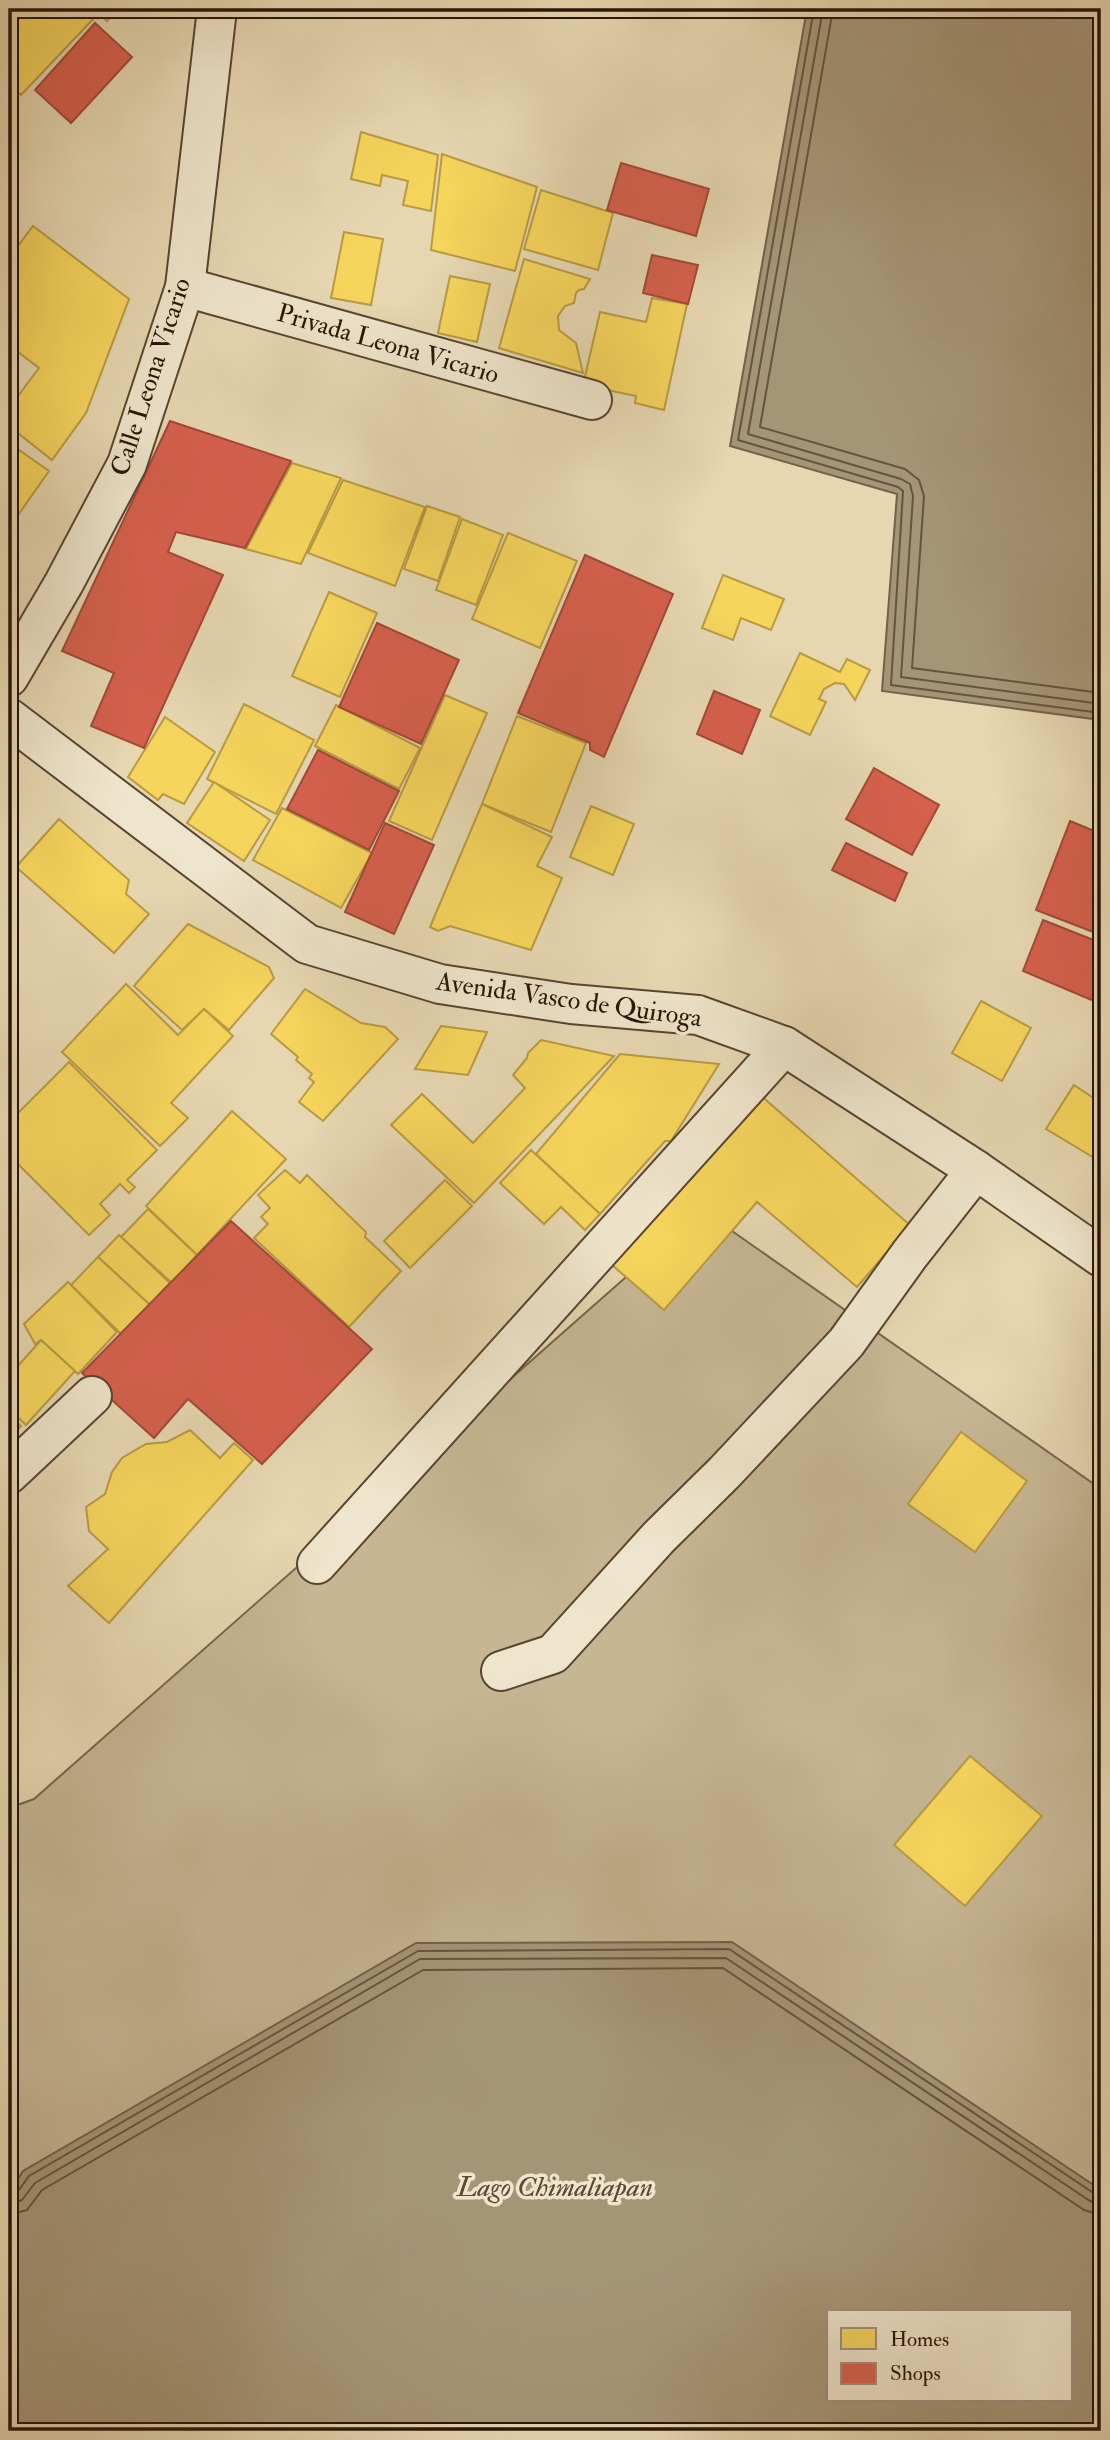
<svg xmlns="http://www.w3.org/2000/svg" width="1110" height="2440" font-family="'IM FELL Double Pica',serif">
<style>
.green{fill:#c6b694;stroke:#77654d;stroke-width:2;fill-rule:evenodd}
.water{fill:#a59577;stroke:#73614a;stroke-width:2;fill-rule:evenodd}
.homes{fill:#f6d55c;stroke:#b89b42;stroke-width:2}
.shops{fill:#d6604d;stroke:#a24938;stroke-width:2}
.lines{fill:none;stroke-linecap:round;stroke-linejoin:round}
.shore{stroke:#66543e;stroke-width:2}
.minor-casing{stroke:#584531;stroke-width:42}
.minor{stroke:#efe5cc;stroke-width:38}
.labels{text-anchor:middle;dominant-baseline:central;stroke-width:7;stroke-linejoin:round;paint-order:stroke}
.street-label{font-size:26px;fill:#281406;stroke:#efe5cc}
.water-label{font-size:28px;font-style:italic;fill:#5a4833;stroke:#efe5cc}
</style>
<rect width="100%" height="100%" fill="#e6d7b1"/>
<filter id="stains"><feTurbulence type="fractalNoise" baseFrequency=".00286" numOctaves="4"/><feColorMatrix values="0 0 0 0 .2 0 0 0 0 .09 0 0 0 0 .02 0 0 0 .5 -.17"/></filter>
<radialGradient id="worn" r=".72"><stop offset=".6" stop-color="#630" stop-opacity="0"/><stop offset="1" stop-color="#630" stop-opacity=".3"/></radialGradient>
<path class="green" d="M702 1210 1101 1489V2431H9V1808L34 1799ZM828 2312H1070V2400H828Z"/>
<g class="water">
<polygon points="807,9 1101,9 1101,720 882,691 897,494 730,446"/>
<path d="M732 1942 1101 2190V2431H9V2193L23 2171 416 1943ZM828 2312H1070V2400H828Z"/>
</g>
<g class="homes">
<polygon points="20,9 88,9 96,16 21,95 9,83 9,20"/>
<polygon points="94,9 119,9 107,21"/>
<polygon points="361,132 438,155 431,211 403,205 408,181 382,175 380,186 351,179"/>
<polygon points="442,154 537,187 515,271 431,250"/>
<polygon points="541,190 613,213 598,270 524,249"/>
<polygon points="33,226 129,299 86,413 52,460 9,426 9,408 39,368 9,345 9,258"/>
<polygon points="344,232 383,239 371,305 331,298"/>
<polygon points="524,259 590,279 584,289 579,290 576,293 574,303 565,306 558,316 559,330 576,343 583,373 499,348"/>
<polygon points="450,276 490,284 477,342 438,333"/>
<polygon points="652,298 687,304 664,410 635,403 636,396 583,385 600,312 646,322"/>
<polygon points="9,443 49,471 9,528"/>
<polygon points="292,463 341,478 301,564 246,549"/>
<polygon points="343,480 425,507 395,586 308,553"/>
<polygon points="427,506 460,517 438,581 404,569"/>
<polygon points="462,519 503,535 476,605 436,590"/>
<polygon points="508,533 577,561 540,648 472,619"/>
<polygon points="723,575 784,599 771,630 741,618 733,640 702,628"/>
<polygon points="329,592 377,613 340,697 292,676"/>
<polygon points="800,653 840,672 847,659 870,670 855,700 844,684 835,683 824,689 819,699 826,702 810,735 770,716"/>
<polygon points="445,695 487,713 432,840 389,821"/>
<polygon points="244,704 314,740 276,814 207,779"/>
<polygon points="336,705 420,748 399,789 315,746"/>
<polygon points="517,716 586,743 551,832 482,804"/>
<polygon points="165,717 215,752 184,804 163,794 158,800 128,777"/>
<polygon points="214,782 270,820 244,861 187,823"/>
<polygon points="482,804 552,837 537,866 562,878 531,950 450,926 438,931 430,927"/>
<polygon points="591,806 634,824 613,875 570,857"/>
<polygon points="282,808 372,853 341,908 253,860"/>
<polygon points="59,819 129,880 126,894 149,914 114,953 16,867"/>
<polygon points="188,924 269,967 274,978 229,1030 204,1009 182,1030 134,986"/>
<polygon points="126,984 178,1035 204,1009 233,1036 171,1103 188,1118 160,1146 62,1052"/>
<polygon points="305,989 361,1023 385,1027 398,1039 323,1121 299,1102 314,1082 309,1078 312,1074 296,1060 298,1057 271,1034"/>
<polygon points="981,1001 1031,1028 1002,1081 952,1053"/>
<polygon points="441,1026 487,1032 468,1075 415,1069"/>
<polygon points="541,1040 614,1056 474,1203 391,1125 422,1094 473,1143 525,1088 513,1075 527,1058 528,1053"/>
<polygon points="620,1054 719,1064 671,1141 665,1141 600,1214 536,1154"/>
<polygon points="69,1062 157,1150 127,1180 135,1187 129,1193 120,1184 100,1204 110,1215 89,1235 9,1155 9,1131 16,1124 12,1119"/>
<polygon points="1074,1085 1101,1103 1101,1162 1046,1129"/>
<polygon points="759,1094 910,1225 857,1287 757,1202 664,1310 612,1265"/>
<polygon points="232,1111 286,1159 197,1255 146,1206"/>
<polygon points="531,1150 600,1214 585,1230 561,1207 544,1224 500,1183"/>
<polygon points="285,1170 300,1183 307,1175 366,1232 365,1237 401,1271 349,1327 254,1238 268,1224 261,1217 270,1208 258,1195"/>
<polygon points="445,1180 472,1206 410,1268 384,1241"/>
<polygon points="148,1209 197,1255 172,1283 121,1237"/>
<polygon points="119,1235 170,1283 150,1305 98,1257"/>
<polygon points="98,1257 150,1305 121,1334 71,1285"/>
<polygon points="68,1282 117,1332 78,1374 41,1340 35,1344 24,1324"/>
<polygon points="41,1340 75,1371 26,1425 9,1409 9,1376"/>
<polygon points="9,1414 21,1426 9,1439"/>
<polygon points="190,1430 220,1458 234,1443 253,1460 109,1623 68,1586 108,1549 89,1531 86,1507 105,1494 112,1472 122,1458 146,1444 167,1442"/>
<polygon points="961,1432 1027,1481 975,1552 908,1504"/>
<polygon points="970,1756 1042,1816 965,1906 894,1845"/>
</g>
<g class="shops">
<polygon points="95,23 132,57 71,123 35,90"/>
<polygon points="621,163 709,189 696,236 607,210"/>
<polygon points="652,255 698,265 688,304 643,293"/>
<polygon points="170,421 291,461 245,548 176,532 168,552 223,575 144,748 91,726 114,673 62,651"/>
<polygon points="585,555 673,594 604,757 590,750 590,743 518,713"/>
<polygon points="377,623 459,660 421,744 339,707"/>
<polygon points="714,691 760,710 742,754 697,734"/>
<polygon points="318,750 399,791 369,850 287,809"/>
<polygon points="874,768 939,805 912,855 846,819"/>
<polygon points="1070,821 1099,833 1101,828 1101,935 1036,910"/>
<polygon points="385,823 434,845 394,934 345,912"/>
<polygon points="846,843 907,873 895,901 832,870"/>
<polygon points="1043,920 1101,943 1101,1004 1023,971"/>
<polygon points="231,1221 372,1349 262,1464 188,1399 154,1438 82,1373"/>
</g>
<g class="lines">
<g class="shore">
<polyline points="814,9 738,440 898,487 903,491 891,685 1101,713"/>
<polyline points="823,9 748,434 901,479 910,484 913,496 901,677 1101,704"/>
<polyline points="833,9 760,427 905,469 919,480 924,496 912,668 1101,693"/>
<polyline points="9,2196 16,2194 29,2176 418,1951 729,1949 1095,2194 1101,2195"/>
<polyline points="9,2205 22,2200 35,2183 420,1959 726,1958 1090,2201 1101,2204"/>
<polyline points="9,2215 27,2210 42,2190 423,1970 723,1968 1084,2210 1101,2215"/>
</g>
<g class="minor-casing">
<g id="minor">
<polyline points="185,287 592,400"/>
<polyline points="9,677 64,583 127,464 185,287 217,9"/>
<polyline points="9,718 307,944 440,984 571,1004 698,1015 784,1046 976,1170 1101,1257"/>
<polyline points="9,1474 92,1396"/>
<polyline points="317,1564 784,1046"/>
<polyline points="501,1671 553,1654 659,1537 724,1473 846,1343 910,1254 976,1170"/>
</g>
</g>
<use href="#minor" class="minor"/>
</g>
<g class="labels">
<g class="street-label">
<text transform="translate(388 344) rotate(16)">Privada Leona Vicario</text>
<text transform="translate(151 377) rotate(-72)">Calle Leona Vicario</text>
<text transform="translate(569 1000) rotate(8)">Avenida Vasco de Quiroga</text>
</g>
<g class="water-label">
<text x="555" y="2187">Lago Chimaliapan</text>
</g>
</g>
<rect width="1110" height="2440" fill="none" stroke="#e6d7b1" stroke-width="35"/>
<rect x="10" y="10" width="1089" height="2419" fill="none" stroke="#281406" stroke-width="3.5"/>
<rect x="18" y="18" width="1075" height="2405" fill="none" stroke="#281406" stroke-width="2"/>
<rect x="827" y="2310" width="245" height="91" fill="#efe5cc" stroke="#9f917d" stroke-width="2"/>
<rect x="841" y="2328" width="35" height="21" fill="#f6d55c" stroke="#9f917d" stroke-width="2"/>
<text x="890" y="2346" font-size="21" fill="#281406">Homes</text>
<rect x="841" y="2363" width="35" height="21" fill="#d6604d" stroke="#9f917d" stroke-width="2"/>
<text x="890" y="2380" font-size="21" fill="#281406">Shops</text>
<rect width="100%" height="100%" filter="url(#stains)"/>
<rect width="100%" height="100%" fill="url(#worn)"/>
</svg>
